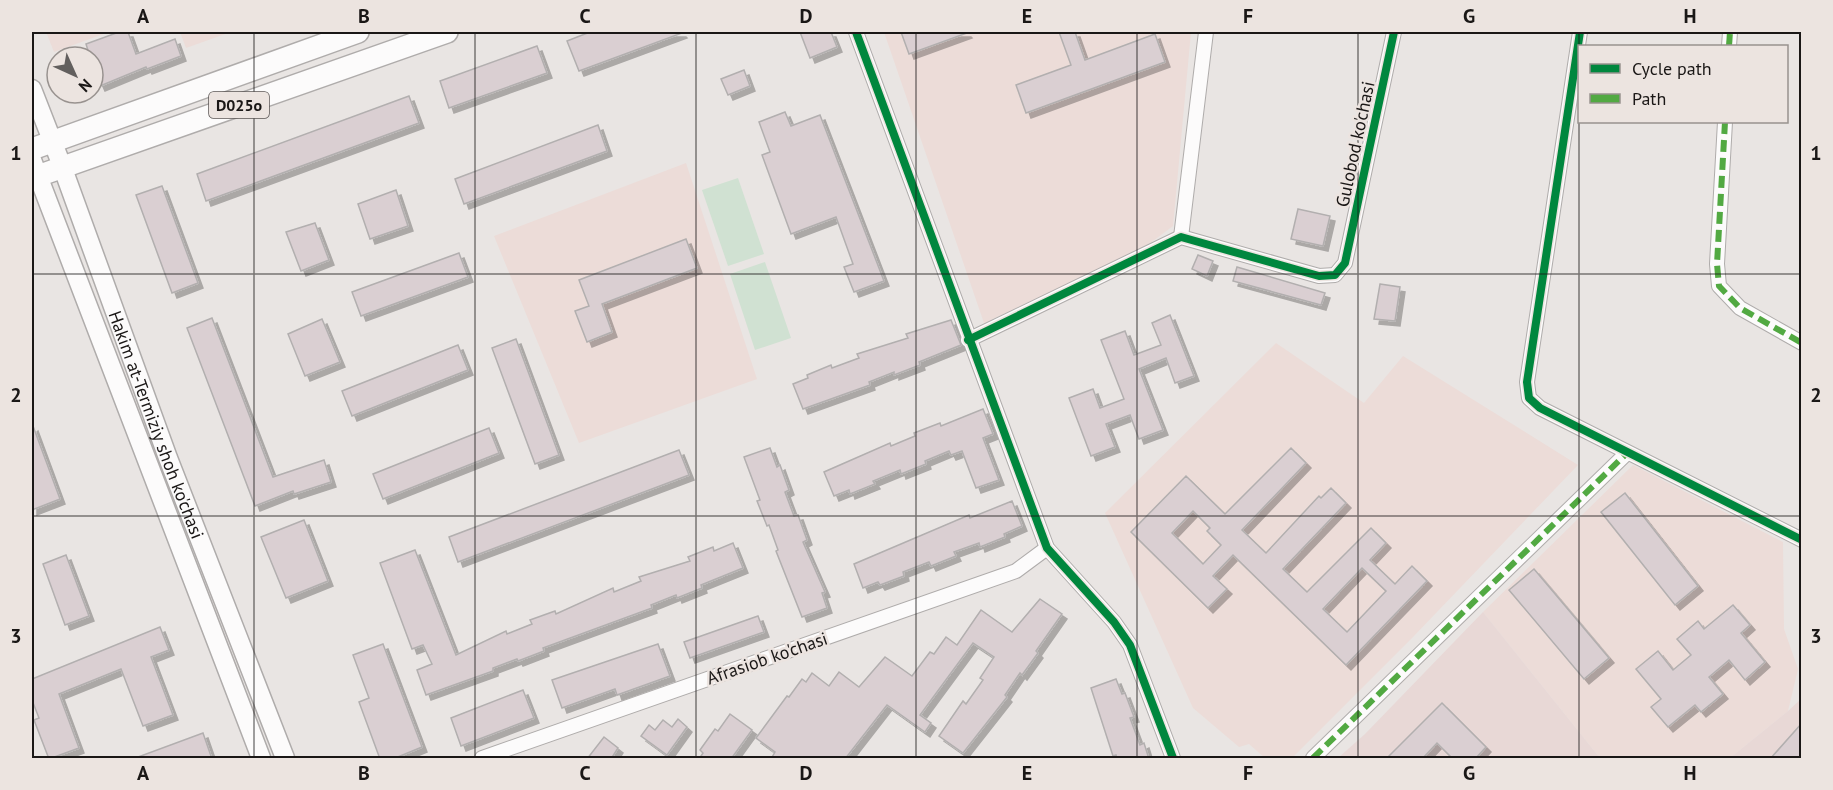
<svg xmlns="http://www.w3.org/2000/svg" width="1833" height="790" font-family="'PT Sans',sans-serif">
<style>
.education{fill:#ecdcd8}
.medical{fill:#e8d8d6}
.green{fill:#d0e1d2}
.building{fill:#dacfd2;stroke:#b2afaf;stroke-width:1.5;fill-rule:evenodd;filter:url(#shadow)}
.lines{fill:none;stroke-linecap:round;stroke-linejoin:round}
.street-casing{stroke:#afacab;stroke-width:16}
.secondary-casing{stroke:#afacab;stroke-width:21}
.primary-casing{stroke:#afacab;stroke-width:24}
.street{stroke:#fcfbfb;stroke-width:14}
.secondary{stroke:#fcfbfb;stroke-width:18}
.primary{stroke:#fcfbfb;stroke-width:21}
.quiet{stroke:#52a942;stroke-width:6;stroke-dasharray:12 6;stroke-linecap:butt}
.cycleway-casing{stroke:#ece4e0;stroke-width:11}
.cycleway{stroke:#00873e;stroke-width:8}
.grid{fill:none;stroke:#1a1716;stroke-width:1.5;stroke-opacity:0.55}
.labels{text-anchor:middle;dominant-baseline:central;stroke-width:5;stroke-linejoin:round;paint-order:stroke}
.shield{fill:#ece4e0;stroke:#595453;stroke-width:1.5}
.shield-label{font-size:16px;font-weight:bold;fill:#1a1716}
.street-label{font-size:18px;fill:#1a1716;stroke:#ece4e0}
.neatline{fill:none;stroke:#1a1716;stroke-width:2}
.grid-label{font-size:20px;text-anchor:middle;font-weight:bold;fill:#1a1716}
</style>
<defs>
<filter id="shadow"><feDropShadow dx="5" dy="5" stdDeviation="0" flood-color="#0004"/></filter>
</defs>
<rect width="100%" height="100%" fill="#e9e5e3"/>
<g class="education">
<polygon points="46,32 109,32 54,52"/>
<polygon points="180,32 231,32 186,48"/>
<polygon points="884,32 1191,32 1173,226 1141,250 984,323"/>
<polygon points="686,163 757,379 579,443 494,236"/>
<polygon points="1276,343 1364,403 1403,356 1578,465 1413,637 1292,758 1265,758 1249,744 1239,747 1193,708 1105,513"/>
<polygon points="1633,465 1783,542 1784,629 1798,669 1788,711 1730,758 1600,758 1483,612"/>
</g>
<g class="medical">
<polygon points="1483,612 1600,758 1338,758 1365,734"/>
<polygon points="1801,699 1801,758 1730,758 1788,711"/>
</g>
<g class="green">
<polygon points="738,178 764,254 728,266 702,190"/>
<polygon points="765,262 791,338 755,350 730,274"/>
</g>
<g class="building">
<polygon points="119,32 128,32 136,54 175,39 181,56 147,69 146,67 100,86 93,70 93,57 90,57 86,44"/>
<polygon points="590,32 681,32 682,33 579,71 567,41"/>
<polygon points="800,32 831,32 837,47 810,58"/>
<polygon points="901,32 966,32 967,33 909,54"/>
<polygon points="1059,32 1075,32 1085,60 1155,34 1165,62 1026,113 1016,85 1071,65"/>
<polygon points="537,46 547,73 449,108 440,81"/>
<polygon points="744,70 750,86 728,95 721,79"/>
<polygon points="409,96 419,123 206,201 197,174"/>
<polygon points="785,112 791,126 820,115 884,281 854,292 844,267 853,264 836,217 791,234 762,155 770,152 759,122"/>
<polygon points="598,125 607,151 464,204 455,179"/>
<polygon points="162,186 198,283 172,293 136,195"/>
<polygon points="396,190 408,226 370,239 358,204"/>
<polygon points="1298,209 1330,216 1323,246 1291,239"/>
<polygon points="315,223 329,260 301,271 286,232"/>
<polygon points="686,239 697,268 602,304 612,332 587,342 575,311 589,306 579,280"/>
<polygon points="459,253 468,277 361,316 352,292"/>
<polygon points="1198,255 1213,261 1207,276 1192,269"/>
<polygon points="1237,267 1325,293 1321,305 1233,281"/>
<polygon points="1380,284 1400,287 1395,321 1374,319"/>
<polygon points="1170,315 1194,376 1175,383 1166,358 1139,369 1163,430 1139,439 1130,415 1106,424 1115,447 1091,456 1069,398 1093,389 1100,408 1124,399 1101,340 1125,331 1134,355 1161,345 1152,323"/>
<polygon points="212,318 273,477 324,460 331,482 294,494 293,491 255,506 187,328"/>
<polygon points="322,319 340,362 305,376 288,334"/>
<polygon points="951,320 961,345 919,362 920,365 894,375 894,372 869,382 870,385 803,409 793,384 808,378 807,375 831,365 832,368 859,358 857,354 908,338 906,334"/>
<polygon points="516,339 559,455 535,464 492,348"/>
<polygon points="458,345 468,370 352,416 342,391"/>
<polygon points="983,409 993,434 983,438 999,480 976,488 962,451 951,455 949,451 925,461 926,464 901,474 900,470 873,481 875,484 850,494 849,490 834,496 824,472 890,443 891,446 915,436 914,433 940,423 941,426"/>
<polygon points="33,426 60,499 32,510 32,427"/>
<polygon points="489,428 499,453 383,499 373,474"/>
<polygon points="770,448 777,467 780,465 789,490 785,492 794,516 798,515 807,540 803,542 825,592 822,593 827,608 802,617 776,551 778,550 769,525 767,526 757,501 760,500 744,457"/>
<path d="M1291 448 1306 463 1242 530 1266 553 1319 496 1321 498 1331 488 1346 503 1283 569 1307 592 1371 528 1386 543 1370 560 1395 584 1412 566 1427 581 1346 665 1233 555 1213 576 1227 589 1208 608 1131 532 1186 476 1225 514ZM1193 511 1210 528 1207 531 1221 545 1203 564 1172 533ZM1362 568 1386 591 1347 632 1323 609Z"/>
<polygon points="679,450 689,475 458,562 449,537"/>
<polygon points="1625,493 1698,586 1675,605 1601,512"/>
<polygon points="1012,501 1022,526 1004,534 1005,537 980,547 979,543 954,552 956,556 931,566 929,562 903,572 904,576 880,585 878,582 863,588 854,564 969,515 970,518"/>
<polygon points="304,520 328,581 286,598 261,537"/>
<polygon points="733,543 743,568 701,585 702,588 677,598 676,595 651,605 652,608 543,648 544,651 518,661 517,659 493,668 493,671 426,695 417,670 432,664 423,645 412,649 380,563 415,550 456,655 506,631 507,634 532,624 530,620 555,611 556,614 613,588 614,592 641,581 639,577 690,561 688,557 713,547 714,551"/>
<polygon points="66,555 89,616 65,625 43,564"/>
<polygon points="1534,569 1609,658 1584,679 1509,590"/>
<polygon points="1040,599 1062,614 1036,651 1038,653 1022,675 1020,673 1005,695 1007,697 963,753 939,736 963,701 966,704 983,680 980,678 994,657 973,643 920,715 931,723 925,732 887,705 845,759 771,759 775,752 756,738 787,696 789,697 802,679 806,682 812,673 829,686 839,672 859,687 885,657 912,676 930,652 934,654 946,637 957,645 981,610 1012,632"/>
<polygon points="1733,605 1750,625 1741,633 1765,662 1745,680 1729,660 1709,677 1723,694 1701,712 1695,705 1668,727 1651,707 1661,699 1636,669 1658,651 1673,670 1691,655 1677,639 1698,621 1704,629"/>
<polygon points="758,616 764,632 690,658 684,642"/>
<polygon points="160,627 169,650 151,657 173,715 143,726 121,669 59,694 79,748 49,759 34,720 39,718 32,700 32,679"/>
<polygon points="383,644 422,747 393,759 380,759 359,702 369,698 353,655"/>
<polygon points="658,644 670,676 617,695 615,689 562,708 552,680"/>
<polygon points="1116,679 1122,694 1125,693 1134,717 1130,718 1140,745 1144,743 1149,759 1117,759 1116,755 1113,756 1091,688"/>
<polygon points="523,690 534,718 461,746 451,718"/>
<polygon points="1442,703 1486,747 1475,759 1453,759 1437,743 1422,759 1386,759"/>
<polygon points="730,714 752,730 731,759 699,759 703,753 700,750 715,729 718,731"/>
<polygon points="678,719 687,727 667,755 641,736 649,725 655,730 663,720 672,727"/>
<polygon points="1802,723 1802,759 1770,759"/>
<polygon points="203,733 212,759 138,759 138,757"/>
<polygon points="604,737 618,748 611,759 587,759"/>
</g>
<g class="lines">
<g class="street-casing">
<g id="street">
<polyline points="856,32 1047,548 1114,622 1130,645 1173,758"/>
<polyline points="1580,32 1527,382 1529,398 1540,408 1802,540"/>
<polyline points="1729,46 1730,32"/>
<polyline points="1725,122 1717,264 1719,286 1740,308 1802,343"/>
<polyline points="1181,237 1206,32"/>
<polyline points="968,340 1181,237 1319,276 1335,275 1345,263 1394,32"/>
<polyline points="482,758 1016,571 1047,548"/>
<polyline points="1313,758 1627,453"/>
</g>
</g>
<g class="secondary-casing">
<g id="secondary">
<path id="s1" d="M32 89 62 166 168 458 285 758"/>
<polyline points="32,160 261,758"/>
</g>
</g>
<g class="primary-casing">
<g id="primary">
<polyline points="32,149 358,32"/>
<polyline points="32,178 447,32"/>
</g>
</g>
<use href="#street" class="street"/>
<use href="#secondary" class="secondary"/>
<use href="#primary" class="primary"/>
<g class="quiet">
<polyline points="1729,46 1730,32"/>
<polyline points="1725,122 1717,264 1719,286 1740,308 1802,343"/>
<polyline points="1313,758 1627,453"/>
</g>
<g class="cycleway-casing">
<g id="cycleway">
<polyline points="856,32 1047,548 1114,622 1130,645 1173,758"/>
<polyline points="1580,32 1527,382 1529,398 1540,408 1802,540"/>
<polyline points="968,340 1181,237 1319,276 1335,275 1345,263 1394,32"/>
</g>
</g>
<use href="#cycleway" class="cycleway"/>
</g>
<path class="grid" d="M254 32V758M475 32V758M696 32V758M916 32V758M1137 32V758M1358 32V758M1579 32V758M32 274H1802M32 516H1802"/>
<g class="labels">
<rect class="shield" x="209" y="92" width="60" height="26" rx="4.5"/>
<g class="shield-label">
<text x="239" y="105">D025o</text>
</g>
<g class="street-label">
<text transform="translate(1355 144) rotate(-78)">Gulobod ko'chasi</text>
<text stroke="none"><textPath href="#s1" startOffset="358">Hakim at-Termiziy shoh ko'chasi</textPath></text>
<text transform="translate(767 658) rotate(-19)">Afrasiob ko'chasi</text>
</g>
</g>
<rect width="1833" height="790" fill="none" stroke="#ece4e0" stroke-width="66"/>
<rect x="1578" y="45" width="210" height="78" fill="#ece4e0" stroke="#98928f" stroke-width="1.5"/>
<rect x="1590" y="64" width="30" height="9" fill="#00873e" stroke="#98928f" stroke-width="1.5"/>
<text x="1632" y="75" font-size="18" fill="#1a1716">Cycle path</text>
<rect x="1590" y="94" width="30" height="9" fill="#52a942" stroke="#98928f" stroke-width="1.5"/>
<text x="1632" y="105" font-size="18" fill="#1a1716">Path</text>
<g transform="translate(75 75) rotate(135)"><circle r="28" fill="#ece4e0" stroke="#98928f" stroke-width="1.5"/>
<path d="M0-4.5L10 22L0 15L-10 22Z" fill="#625f5e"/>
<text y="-9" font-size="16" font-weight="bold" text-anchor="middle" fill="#1a1716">N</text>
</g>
<rect x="33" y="33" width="1767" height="724" class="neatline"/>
<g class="grid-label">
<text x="143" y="23">A</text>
<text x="364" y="23">B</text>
<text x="585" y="23">C</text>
<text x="806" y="23">D</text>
<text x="1027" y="23">E</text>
<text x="1248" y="23">F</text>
<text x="1469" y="23">G</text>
<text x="1690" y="23">H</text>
<text x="16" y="160">1</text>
<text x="1816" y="160">1</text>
<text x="16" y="402">2</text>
<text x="1816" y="402">2</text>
<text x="16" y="643">3</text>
<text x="1816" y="643">3</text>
<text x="143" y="780">A</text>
<text x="364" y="780">B</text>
<text x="585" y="780">C</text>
<text x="806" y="780">D</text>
<text x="1027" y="780">E</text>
<text x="1248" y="780">F</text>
<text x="1469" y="780">G</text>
<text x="1690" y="780">H</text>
</g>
</svg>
